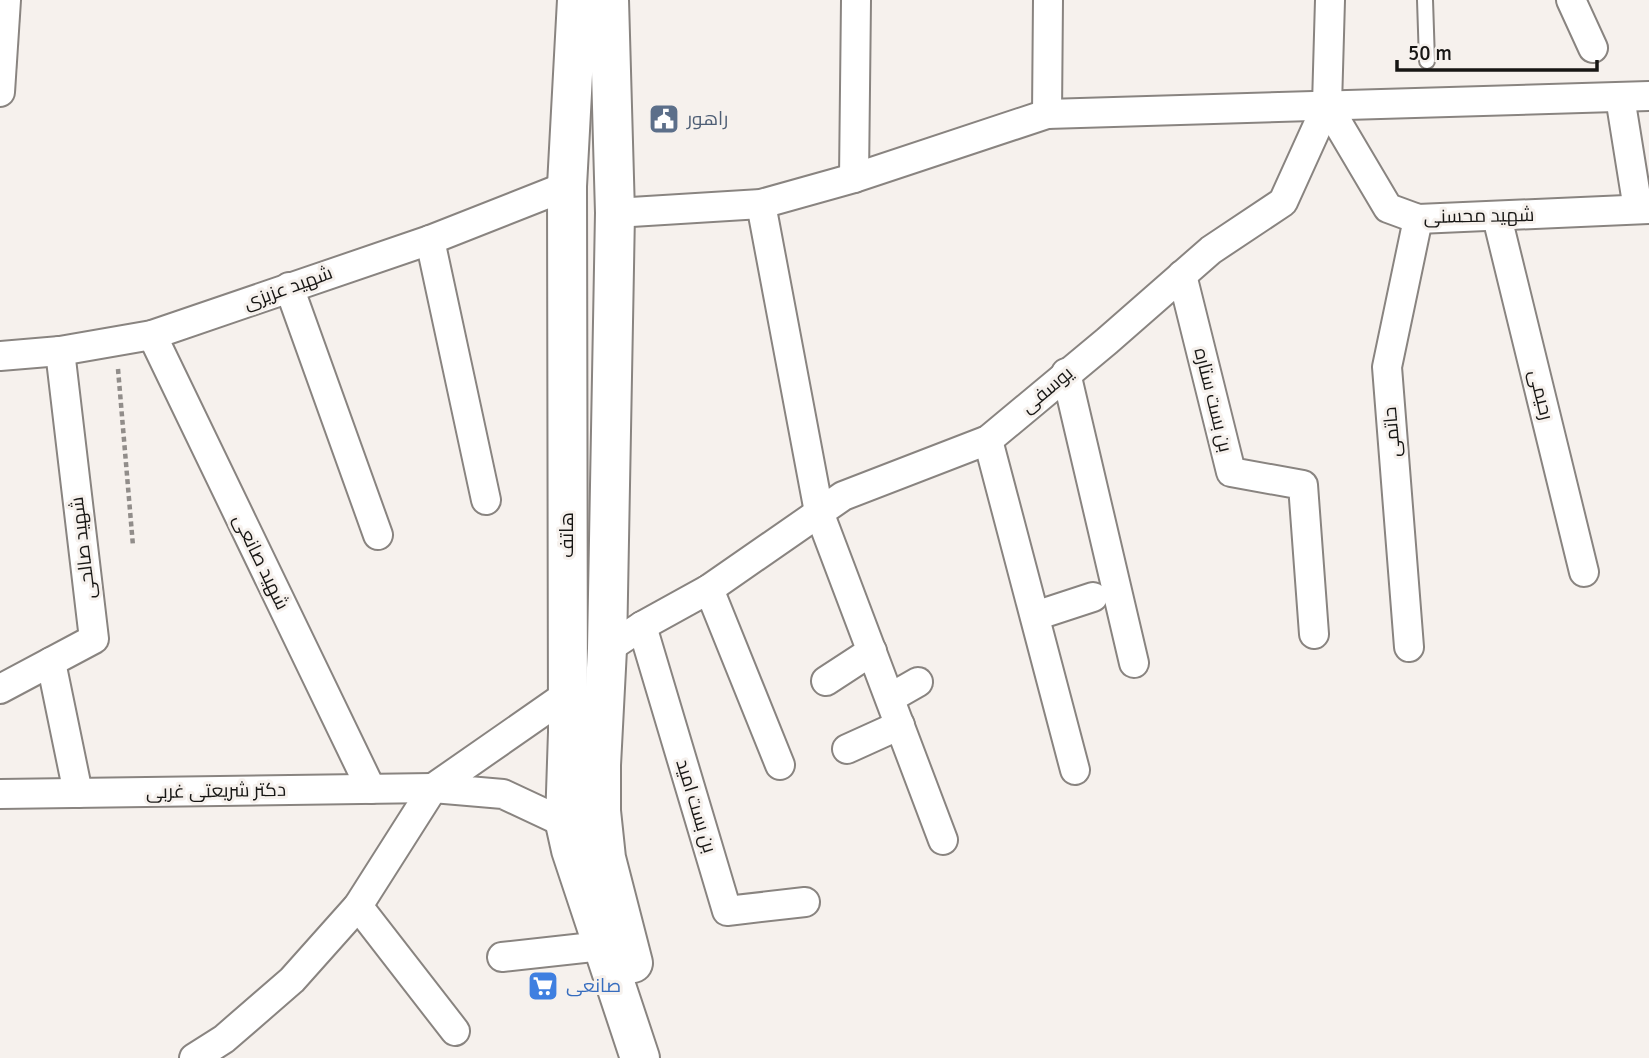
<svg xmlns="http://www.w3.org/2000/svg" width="1649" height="1058" font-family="Signika,Cairo,sans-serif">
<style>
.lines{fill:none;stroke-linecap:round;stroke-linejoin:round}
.service-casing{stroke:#898480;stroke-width:18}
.minor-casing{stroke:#898480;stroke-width:32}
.secondary-casing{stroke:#898480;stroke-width:42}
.path{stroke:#918d8a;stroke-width:4.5;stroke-dasharray:5 3.5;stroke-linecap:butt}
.service{stroke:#fff;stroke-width:14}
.minor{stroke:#fff;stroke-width:28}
.secondary{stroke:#fff;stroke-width:38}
.labels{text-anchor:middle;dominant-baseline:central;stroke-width:6;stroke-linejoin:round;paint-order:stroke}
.service-label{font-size:19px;fill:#4e5e75;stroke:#f6f1ed;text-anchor:start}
.street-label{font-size:19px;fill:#171614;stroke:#f6f1ed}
.shop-label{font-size:19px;fill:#366cbe;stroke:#f6f1ed;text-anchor:start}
</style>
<rect width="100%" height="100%" fill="#f6f1ed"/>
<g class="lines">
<g class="service-casing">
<polyline id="service" points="1425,0 1427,61"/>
</g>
<g class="minor-casing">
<g id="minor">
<polyline points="1571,0 1593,48"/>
<polyline points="0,92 6,0"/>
<polyline points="1620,97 1638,209"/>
<polyline points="1327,105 1388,208 1418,219 1649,209"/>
<polyline points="1047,114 1048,0"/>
<polyline points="854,178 856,0"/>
<polyline points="761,204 819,512 943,840"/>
<polyline points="615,213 761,204 854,178 1047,114 1649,96"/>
<polyline points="1497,217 1584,572"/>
<polyline points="430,240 486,500"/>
<polyline points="1182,275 1231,472 1303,485 1314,634"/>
<polyline points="289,287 378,535"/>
<polyline points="152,335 371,789"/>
<polyline points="0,356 60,351 152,335 430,240 567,186"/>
<polyline points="1066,373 1134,663"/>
<polyline points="988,440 1075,770"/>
<polyline points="709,589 780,765"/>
<polyline points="1035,616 1093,597"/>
<polyline points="642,626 727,911 805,902"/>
<polyline points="1409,647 1387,367 1418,219"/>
<polyline points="607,649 642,626 709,589 843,496 988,440 1107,341 1211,250 1283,202 1327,105 1330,0"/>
<polyline points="51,662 78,793"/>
<polyline points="826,681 872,651"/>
<polyline points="0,689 94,639 60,351"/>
<polyline points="890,698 918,682"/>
<polyline points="847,749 900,725"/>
<polyline points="0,794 433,788"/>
<polyline points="565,823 503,794 433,788 568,694"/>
<polyline points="358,906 455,1031"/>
<polyline points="502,957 602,946"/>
<polyline points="194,1058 224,1039 292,980 358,906 433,788"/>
</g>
</g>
<g class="secondary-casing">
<g id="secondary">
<polyline points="577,0 567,186 568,732 565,823 571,850 640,1058"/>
<polyline points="609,0 615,213 607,649 601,765 601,811 606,858 633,963"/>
</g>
</g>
<polyline class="path" points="118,369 133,546"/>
<use href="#service" class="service"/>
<use href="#minor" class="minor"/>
<use href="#secondary" class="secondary"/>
</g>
<defs>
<g id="civic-square" transform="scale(1.575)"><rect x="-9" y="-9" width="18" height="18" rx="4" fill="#5c6f8a" stroke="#f6f1ed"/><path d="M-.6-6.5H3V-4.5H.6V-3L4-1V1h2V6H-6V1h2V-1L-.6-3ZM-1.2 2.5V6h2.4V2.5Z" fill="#fff"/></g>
<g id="supermarket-square" transform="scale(1.575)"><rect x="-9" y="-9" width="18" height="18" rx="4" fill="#3f7fe0" stroke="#f6f1ed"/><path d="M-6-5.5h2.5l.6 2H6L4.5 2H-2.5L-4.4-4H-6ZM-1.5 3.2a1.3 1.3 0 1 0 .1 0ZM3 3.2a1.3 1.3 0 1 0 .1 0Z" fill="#fff"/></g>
</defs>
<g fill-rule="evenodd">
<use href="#civic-square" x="664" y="119"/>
<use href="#supermarket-square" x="543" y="986"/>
</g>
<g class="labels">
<g class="service-label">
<text x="687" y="119">راهور</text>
</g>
<g class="street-label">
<text transform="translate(1479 216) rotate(-1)">شهید محسنی</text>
<text transform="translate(288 288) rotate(-20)">شهید عزیزی</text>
<text transform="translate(1047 390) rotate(-40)">یوسفی</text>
<text transform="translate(1541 395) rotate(76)">رحیمی</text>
<text transform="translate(1213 400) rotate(76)">بن بست ستاره</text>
<text transform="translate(1392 432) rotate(-95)">حاتمی</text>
<text transform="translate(567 535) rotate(-90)">هاتف</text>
<text transform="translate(83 548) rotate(-97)">شهید صالحی</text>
<text transform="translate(261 562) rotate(64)">شهید صانعی</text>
<text transform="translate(216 791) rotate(-1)">دکتر شریعتی غربی</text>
<text transform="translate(696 806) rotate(73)">بن بست امید</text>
</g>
<g class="shop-label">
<text x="566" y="986">صانعی</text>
</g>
</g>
<path d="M1397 60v10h200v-10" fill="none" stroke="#171614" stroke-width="3.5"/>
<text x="1408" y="60" font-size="21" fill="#171614" stroke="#f6f1ed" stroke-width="5" paint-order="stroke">50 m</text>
</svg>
